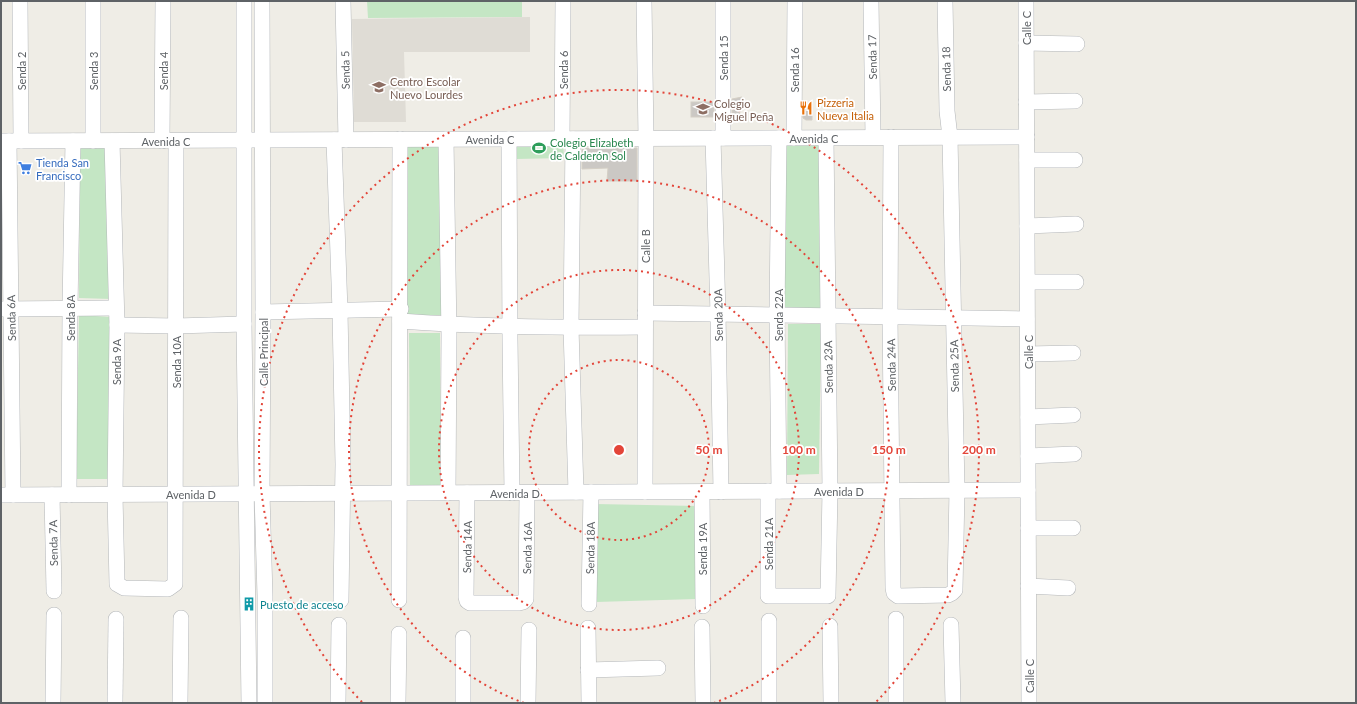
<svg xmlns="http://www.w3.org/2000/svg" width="1357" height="704" font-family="Lato,sans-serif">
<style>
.education{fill:#dfdcd5}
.green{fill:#c4e6c4}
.building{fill:#cbc8c4;stroke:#d4cfc5}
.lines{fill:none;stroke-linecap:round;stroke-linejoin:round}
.minor-casing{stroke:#b4b7ba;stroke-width:16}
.minor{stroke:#fff;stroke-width:15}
.ring{fill:none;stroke:#e34539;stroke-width:2;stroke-dasharray:2 4}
.labels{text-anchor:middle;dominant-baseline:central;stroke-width:3.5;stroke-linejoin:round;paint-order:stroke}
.street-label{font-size:11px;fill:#5e6266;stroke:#fff}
.education-label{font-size:11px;fill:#785e54;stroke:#fff;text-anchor:start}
.food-label{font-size:11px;fill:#c56008;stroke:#fff;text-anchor:start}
.leisure-label{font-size:11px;fill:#27864d;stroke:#fff;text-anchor:start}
.shop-label{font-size:11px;fill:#366cbe;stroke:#fff;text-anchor:start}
.culture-label{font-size:11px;fill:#0d838f;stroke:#fff;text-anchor:start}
.centre{fill:#e34539;stroke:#fff;stroke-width:2}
.ring-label{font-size:12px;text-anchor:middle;font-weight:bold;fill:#e34539;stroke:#fff;stroke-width:3.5;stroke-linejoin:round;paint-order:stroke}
</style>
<rect width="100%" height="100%" fill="#efede6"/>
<polygon class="education" points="530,17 530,52 404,52 406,122 354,122 352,19"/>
<g class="green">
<polygon points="367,1 522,1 522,17 368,18"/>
<polygon points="516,137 563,138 564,158 516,159"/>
<polygon points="106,140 111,299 79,298 80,143"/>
<polygon points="404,143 442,143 445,315 405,315"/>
<polygon points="786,144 821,144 821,309 783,308"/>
<polygon points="79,315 111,317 109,479 76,479"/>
<polygon points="788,324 821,324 819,474 787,475"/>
<polygon points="409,333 440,333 441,489 410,489"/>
<polygon points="595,504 698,506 696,599 596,602"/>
</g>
<g class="building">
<polygon points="742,97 739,118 732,113 732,99"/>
<rect x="691" y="102" width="23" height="15"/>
<polygon points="803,104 812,104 812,120 806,120 803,118"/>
<polygon points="582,148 637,148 637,181 607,181 608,168 582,169"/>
</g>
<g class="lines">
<g class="minor-casing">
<g id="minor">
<polyline points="20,1 21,141"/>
<polyline points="93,1 93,141"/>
<polyline points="244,1 244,324 249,703"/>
<polyline points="262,1 263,312 262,494 265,596 265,703"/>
<polyline points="343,1 346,140"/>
<polyline points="644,1 646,139 645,492"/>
<polyline points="723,1 723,138"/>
<polyline points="871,1 873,137"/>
<polyline points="1026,1 1029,703"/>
<polyline points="1026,43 1077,44"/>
<polyline points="1026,102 1075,101"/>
<polyline points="891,137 890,317 893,588 894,593 898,596 948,595 952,593 955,590 957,490 950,137 947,111 945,1"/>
<polyline points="713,138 718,314 721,492"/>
<polyline points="779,138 777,315 779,491"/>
<polyline points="794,138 795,1"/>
<polyline points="446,139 449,335 448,493"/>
<polyline points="509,139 510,339 512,493"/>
<polyline points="562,139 563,1"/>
<polyline points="573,139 571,328 576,492"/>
<polyline points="334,140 340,311 343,464 341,600"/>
<polyline points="1,141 1027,137"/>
<polyline points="9,141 13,495"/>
<polyline points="112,141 117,325 115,495 117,584 124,588 168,589 175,584 176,141"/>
<polyline points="162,141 163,1"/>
<polyline points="1027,160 1075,160"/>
<polyline points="1027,226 1076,224"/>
<polyline points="1028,282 1076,282"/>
<polyline points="2,309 115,308"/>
<polyline points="263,312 401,309"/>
<polyline points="645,313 1027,319"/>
<path d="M400 321C482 327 563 328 645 327"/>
<polyline points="117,325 176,326 244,324"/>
<polyline points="1028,354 1073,353"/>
<polyline points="1028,417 1073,415"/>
<polyline points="1028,456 1074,454"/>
<polyline points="768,491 768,596 828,596 830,491 826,138"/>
<polyline points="702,492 703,606"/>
<polyline points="467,493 466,597 467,601 470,603 519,603 523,602 526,599 527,493"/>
<polyline points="1,495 1028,490"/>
<polyline points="52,495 54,591"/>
<polyline points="69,495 70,307 73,141"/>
<polyline points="1028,528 1073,528"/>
<polyline points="1028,586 1068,588"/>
<polyline points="399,600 400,139"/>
<polyline points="589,604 591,492"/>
<polyline points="896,619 896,703"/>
<polyline points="951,625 953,703"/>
<polyline points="830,626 831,703"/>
<polyline points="702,627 703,703"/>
<polyline points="588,628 589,703"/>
<polyline points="463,638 463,703"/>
<polyline points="588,670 658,668"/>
<polyline points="53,703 54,615"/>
<polyline points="115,703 116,619"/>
<polyline points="180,703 181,618"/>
<polyline points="338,703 339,625"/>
<polyline points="398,703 399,634"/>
<polyline points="528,703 529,630"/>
<polyline points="769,703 769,621"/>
</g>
</g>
<use href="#minor" class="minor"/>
</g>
<g class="ring">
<circle cx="619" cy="450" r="90"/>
<circle cx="619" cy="450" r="180"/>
<path d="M524 703A270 270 0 1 1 714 703"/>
<path d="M362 702A360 360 0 1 1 876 702"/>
</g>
<defs>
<g id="school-bare" transform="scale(1.08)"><path d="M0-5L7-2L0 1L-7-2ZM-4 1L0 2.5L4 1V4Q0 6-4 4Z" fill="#8d6e63" stroke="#fff" stroke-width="2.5" paint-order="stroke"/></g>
<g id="restaurant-bare" transform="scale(1.08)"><path d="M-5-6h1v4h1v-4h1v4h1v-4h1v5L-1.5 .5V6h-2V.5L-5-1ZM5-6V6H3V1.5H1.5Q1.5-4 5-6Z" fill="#e8710a" stroke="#fff" stroke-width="2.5" paint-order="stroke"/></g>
<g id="stadium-bare" transform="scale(1.08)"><path d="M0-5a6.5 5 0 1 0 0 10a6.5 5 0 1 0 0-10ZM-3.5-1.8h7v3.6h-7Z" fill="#2e9e5b" stroke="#fff" stroke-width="2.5" paint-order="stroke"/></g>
<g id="supermarket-bare" transform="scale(1.08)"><path d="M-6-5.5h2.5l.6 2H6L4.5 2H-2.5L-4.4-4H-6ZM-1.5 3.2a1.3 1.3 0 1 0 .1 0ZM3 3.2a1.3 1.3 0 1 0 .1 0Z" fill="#3f7fe0" stroke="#fff" stroke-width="2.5" paint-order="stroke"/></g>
<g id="building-bare" transform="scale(1.08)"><path d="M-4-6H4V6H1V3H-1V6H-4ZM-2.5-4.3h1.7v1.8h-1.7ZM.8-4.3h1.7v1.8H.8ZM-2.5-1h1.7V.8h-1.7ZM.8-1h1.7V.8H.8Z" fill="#0f9aa8" stroke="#fff" stroke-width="2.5" paint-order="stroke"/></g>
</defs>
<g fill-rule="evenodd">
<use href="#school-bare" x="379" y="87"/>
<use href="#restaurant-bare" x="806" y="108"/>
<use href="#school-bare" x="703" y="109"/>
<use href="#stadium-bare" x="539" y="148"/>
<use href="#supermarket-bare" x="25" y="168"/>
<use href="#building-bare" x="249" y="604"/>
</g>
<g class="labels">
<g class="street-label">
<text transform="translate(1026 28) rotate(-90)">Calle C</text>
<text transform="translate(872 57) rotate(-91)">Senda 17</text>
<text transform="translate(723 58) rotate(-90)">Senda 15</text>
<text transform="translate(946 69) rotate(-91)">Senda 18</text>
<text transform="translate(345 70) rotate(-91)">Senda 5</text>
<text transform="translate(563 70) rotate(-90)">Senda 6</text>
<text transform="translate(794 70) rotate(-90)">Senda 16</text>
<text transform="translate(21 71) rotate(-90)">Senda 2</text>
<text transform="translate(93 71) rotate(-90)">Senda 3</text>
<text transform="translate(163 71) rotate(-90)">Senda 4</text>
<text x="814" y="138">Avenida C</text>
<text x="490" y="139">Avenida C</text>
<text x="166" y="141">Avenida C</text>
<text transform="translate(645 246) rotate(-90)">Calle B</text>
<text transform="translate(718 315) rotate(-91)">Senda 20A</text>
<text transform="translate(778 315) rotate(-90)">Senda 22A</text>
<text transform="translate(11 318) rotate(-91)">Senda 6A</text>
<text transform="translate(70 318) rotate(-90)">Senda 8A</text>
<text transform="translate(263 352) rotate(-90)">Calle Principal</text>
<text transform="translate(1028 352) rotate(-90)">Calle C</text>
<text transform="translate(116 362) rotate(-90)">Senda 9A</text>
<text transform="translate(176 362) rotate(-90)">Senda 10A</text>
<text transform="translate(891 365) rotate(-91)">Senda 24A</text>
<text transform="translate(954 366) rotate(-91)">Senda 25A</text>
<text transform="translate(828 367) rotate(-91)">Senda 23A</text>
<text x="839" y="491">Avenida D</text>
<text x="515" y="493">Avenida D</text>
<text x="191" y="494">Avenida D</text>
<text transform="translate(53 543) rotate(-91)">Senda 7A</text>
<text transform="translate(768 544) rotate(-90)">Senda 21A</text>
<text transform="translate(467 547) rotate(-89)">Senda 14A</text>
<text transform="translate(527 548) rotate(-89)">Senda 16A</text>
<text transform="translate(590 548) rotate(-89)">Senda 18A</text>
<text transform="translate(702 549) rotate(-90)">Senda 19A</text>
<text transform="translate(1029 676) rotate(-90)">Calle C</text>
</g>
<g class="education-label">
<text x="390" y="81">Centro Escolar<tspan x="390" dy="13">Nuevo Lourdes</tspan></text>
<text x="714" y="103">Colegio<tspan x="714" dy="13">Miguel Peña</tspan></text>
</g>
<g class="food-label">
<text x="817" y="102">Pizzeria<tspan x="817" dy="13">Nueva Italia</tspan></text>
</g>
<g class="leisure-label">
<text x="550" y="142">Colegio Elizabeth<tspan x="550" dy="13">de Calderón Sol</tspan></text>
</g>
<g class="shop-label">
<text x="36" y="162">Tienda San<tspan x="36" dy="13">Francisco</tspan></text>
</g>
<g class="culture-label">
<text x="260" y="604">Puesto de acceso</text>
</g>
</g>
<circle cx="619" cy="450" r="6" class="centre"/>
<g class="ring-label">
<text x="709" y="454">50 m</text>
<text x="799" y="454">100 m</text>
<text x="889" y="454">150 m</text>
<text x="979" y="454">200 m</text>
</g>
<rect width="1357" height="704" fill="none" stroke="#5e6266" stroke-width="4"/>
</svg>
